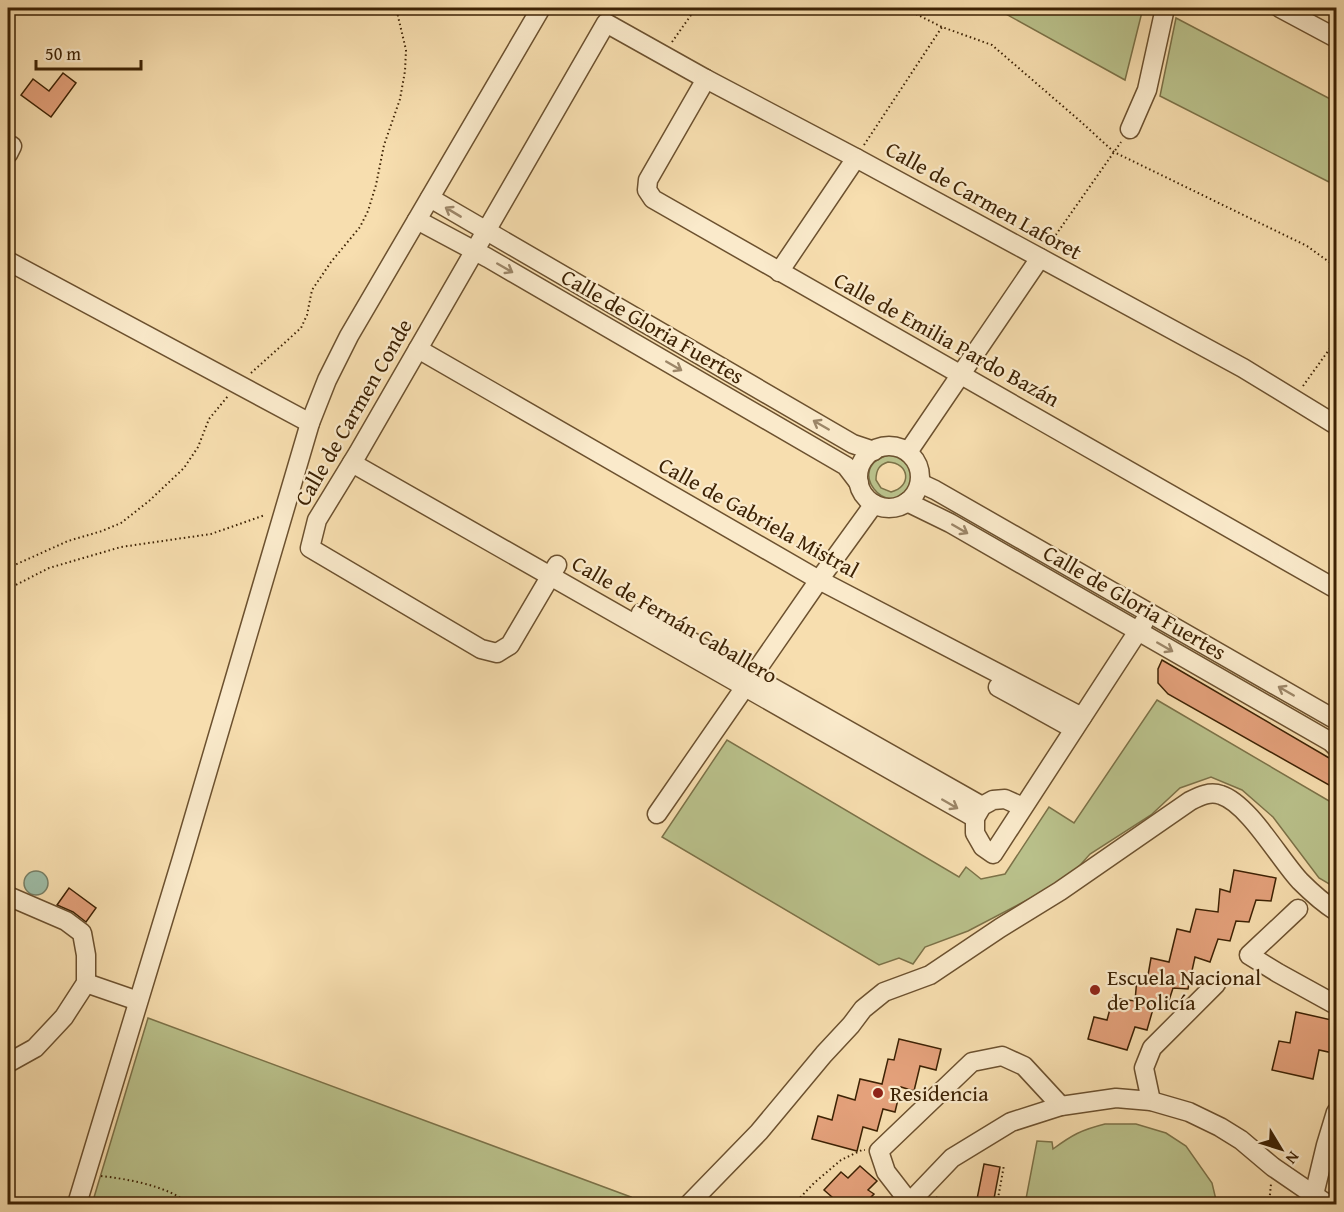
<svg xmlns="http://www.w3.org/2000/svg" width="1344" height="1212" font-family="'Gentium Book Plus',serif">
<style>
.green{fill:#bac28c;stroke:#7c7248;stroke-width:1.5;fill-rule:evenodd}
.water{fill:#9ebda7;stroke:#777f66;stroke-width:1.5}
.building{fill:#e4a17b;stroke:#3d2204;stroke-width:1.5}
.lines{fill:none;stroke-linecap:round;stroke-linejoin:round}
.minor-casing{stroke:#6c512f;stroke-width:21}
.path{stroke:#3d2204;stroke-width:2;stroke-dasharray:1.5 3;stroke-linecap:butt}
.minor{stroke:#faeacb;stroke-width:18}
.oneway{stroke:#9c8668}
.poi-dot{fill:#8f2418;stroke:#faeacb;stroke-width:2}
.labels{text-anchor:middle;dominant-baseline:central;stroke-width:4.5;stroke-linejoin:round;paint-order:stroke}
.street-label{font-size:22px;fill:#3d2204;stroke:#faeacb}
.poi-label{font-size:22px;fill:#3d2204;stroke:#faeacb;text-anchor:start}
</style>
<rect width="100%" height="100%" fill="#f7deaf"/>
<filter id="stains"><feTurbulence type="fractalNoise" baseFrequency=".00333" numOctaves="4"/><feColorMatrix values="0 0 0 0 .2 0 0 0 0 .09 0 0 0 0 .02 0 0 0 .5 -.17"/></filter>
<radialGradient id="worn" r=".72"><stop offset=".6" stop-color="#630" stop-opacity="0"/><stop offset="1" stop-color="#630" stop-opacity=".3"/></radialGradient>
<g class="green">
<polygon points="995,8 1143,8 1125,80"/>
<polygon points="1176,18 1336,102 1336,188 1329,182 1160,96"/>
<path d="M889 455C906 456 920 470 910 487 889 523 842 467 889 455ZM888 462C910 463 912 487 891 492L881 488 876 480C876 470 879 465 888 462Z"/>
<polygon points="1157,700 1336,805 1336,888 1319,878 1273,817 1242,790 1211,777 1180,788 1151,815 1090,854 1073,873 1050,888 968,931 925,947 913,964 899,958 879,965 662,837 727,740 959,877 966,867 981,879 1005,874 1049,807 1074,823"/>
<polygon points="148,1018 631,1197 628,1204 92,1204"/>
<path d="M1105 1124H1136L1166 1133 1186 1146 1212 1183 1217 1204H1025L1037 1141 1052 1142 1053 1149C1072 1135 1081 1130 1105 1124Z"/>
</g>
<circle class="water" cx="36" cy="883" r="12"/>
<g class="building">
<polygon points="63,73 76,83 51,117 21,95 33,79 49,91"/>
<polygon points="1162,660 1336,762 1336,789 1168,694 1158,683 1158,669"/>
<polygon points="1234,870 1276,878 1271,901 1256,900 1249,922 1236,921 1230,941 1218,939 1210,962 1195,957 1188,989 1173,988 1166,1010 1153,1009 1147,1030 1135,1027 1127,1050 1088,1039 1094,1017 1107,1020 1113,998 1135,1001 1137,978 1147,981 1151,958 1169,962 1177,929 1190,932 1196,909 1218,912 1220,889 1230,892"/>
<polygon points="69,888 96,908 86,922 73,912 57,905"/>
<polygon points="1296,1012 1336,1021 1336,1038 1333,1053 1319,1050 1313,1079 1272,1070 1279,1041 1290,1043"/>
<polygon points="899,1039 941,1049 936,1070 920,1066 914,1091 901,1087 895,1112 883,1109 877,1131 863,1127 857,1151 812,1139 818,1116 832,1120 838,1095 855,1100 860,1079 882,1084 888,1059 894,1060"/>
<polygon points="984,1164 1000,1167 993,1204 976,1204"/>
<polygon points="860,1166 877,1181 868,1190 874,1194 864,1204 840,1204 824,1190 841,1172 848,1178"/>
</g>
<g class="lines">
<g class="minor-casing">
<g id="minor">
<polyline points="1280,8 1336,38"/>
<polyline points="706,79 648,180 647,190 653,199 1336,589"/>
<polyline points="1130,129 1147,90 1165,8"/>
<polyline points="8,154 12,146"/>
<polyline points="430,198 853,444 874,451"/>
<polyline points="417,220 488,258 846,466 859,483"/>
<polyline points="8,261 310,423"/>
<polyline points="779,272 856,158"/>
<polyline points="418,349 819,580 1082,717"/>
<circle cx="889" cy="477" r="31"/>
<polyline points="908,452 1040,258"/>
<polyline points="352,463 975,818"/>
<polyline points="920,483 935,490 1336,720"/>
<polyline points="907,502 950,523 1331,742 1336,747"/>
<polyline points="557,565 510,645 497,653 481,649 310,548 317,520 358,453 606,23 706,79 856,158 1243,368 1336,425"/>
<polyline points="641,613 982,806"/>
<polyline points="998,687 1074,729"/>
<polyline points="1023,807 1005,799 993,800 982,806 975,818 975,833 983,847 993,854 1144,622"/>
<polyline points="657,814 819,580 874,504"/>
<polyline points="8,896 66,921 82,933 86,955 86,983 64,1017 35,1048 8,1063"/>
<polyline points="1298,909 1249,955 1278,973 1336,1005"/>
<polyline points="86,983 138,1001"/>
<polyline points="1151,1101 1144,1068 1152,1048 1216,984"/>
<polyline points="1314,1195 1326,1145 1336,1112"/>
<polyline points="910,1203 886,1172 879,1151 972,1062 1002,1056 1024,1066 1061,1106"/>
<polyline points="77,1204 182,858 310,423 327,380 349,336 541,8"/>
<path d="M689 1204 759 1132 824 1054 851 1025 863 1009 884 992 930 975 1000 928 1060 891 1190 801C1200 796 1210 791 1221 795 1249 804 1280 860 1300 881 1311 892 1323 903 1336 911"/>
<polyline points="908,1204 952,1158 1011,1122 1061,1106 1116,1098 1151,1101 1189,1112 1220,1127 1241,1140 1273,1167 1327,1204"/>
</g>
</g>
<g class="path">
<polyline points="904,8 942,27 992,45 1080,121 1114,152 1307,246 1336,267"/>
<polyline points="672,42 696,8"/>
<polyline points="864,145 942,27"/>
<polyline points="1048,246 1121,142"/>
<polyline points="251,373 301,328 307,315 312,290 331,262 360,227 368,211 376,185 384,145 400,99 405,71 406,50 396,8"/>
<polyline points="1303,386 1336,340"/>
<polyline points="8,568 68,541 102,531 121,523 149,501 184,468 198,447 209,419 228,396"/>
<polyline points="8,589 49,568 121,547 211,534 265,515"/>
<path d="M101 1176C128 1179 168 1186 189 1204"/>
<polyline points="936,1197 946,1204"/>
<polyline points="794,1204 814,1183 841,1160 862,1150 865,1150"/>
<polyline points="997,1204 1004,1165"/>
<polyline points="1269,1204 1271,1184"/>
</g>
<use href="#minor" class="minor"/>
</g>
<defs><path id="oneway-shaft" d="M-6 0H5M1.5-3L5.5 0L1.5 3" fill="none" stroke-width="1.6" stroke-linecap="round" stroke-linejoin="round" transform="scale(1.5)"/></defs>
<g class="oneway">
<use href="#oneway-shaft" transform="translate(453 212) rotate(-149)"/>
<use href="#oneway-shaft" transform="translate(505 268) rotate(30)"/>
<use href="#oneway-shaft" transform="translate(674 366) rotate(30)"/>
<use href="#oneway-shaft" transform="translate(821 425) rotate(-150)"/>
<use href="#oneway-shaft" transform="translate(960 529) rotate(30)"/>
<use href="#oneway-shaft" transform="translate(1165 647) rotate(30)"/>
<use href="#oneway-shaft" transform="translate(1286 691) rotate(-150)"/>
<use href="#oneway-shaft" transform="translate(950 804) rotate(30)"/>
</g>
<g class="poi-dot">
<circle cx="1095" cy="990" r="6"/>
<circle cx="878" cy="1093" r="6"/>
</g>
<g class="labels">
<g class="street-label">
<text transform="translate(984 200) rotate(29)">Calle de Carmen Laforet</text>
<text transform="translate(653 326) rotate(30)">Calle de Gloria Fuertes</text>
<text transform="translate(947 339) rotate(29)">Calle de Emilia Pardo Bazán</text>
<text transform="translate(353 412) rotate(-60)">Calle de Carmen Conde</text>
<text transform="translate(759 517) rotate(29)">Calle de Gabriela Mistral</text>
<text transform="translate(1135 602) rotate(30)">Calle de Gloria Fuertes</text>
<text transform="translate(675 619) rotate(30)">Calle de Fernán Caballero</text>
</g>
<g class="poi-label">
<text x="1107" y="977">Escuela Nacional<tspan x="1107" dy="25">de Policía</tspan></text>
<text x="890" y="1093">Residencia</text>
</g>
</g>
<rect width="1344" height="1212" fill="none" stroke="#f7deaf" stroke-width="30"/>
<rect x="9" y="9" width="1326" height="1194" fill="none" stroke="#3d2204" stroke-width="3"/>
<rect x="15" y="15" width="1314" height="1182" fill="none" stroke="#3d2204" stroke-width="1.5"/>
<g transform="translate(1281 1149) rotate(128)" stroke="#faeacb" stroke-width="4.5" paint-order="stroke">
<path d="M0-4.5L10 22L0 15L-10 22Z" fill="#3d2204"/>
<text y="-9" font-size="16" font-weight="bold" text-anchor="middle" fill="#3d2204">N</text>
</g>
<path d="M36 60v9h105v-9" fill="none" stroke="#3d2204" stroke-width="3"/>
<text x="45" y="60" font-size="18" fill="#3d2204" stroke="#faeacb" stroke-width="4.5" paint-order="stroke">50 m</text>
<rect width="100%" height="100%" filter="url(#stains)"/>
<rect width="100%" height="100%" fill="url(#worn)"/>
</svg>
